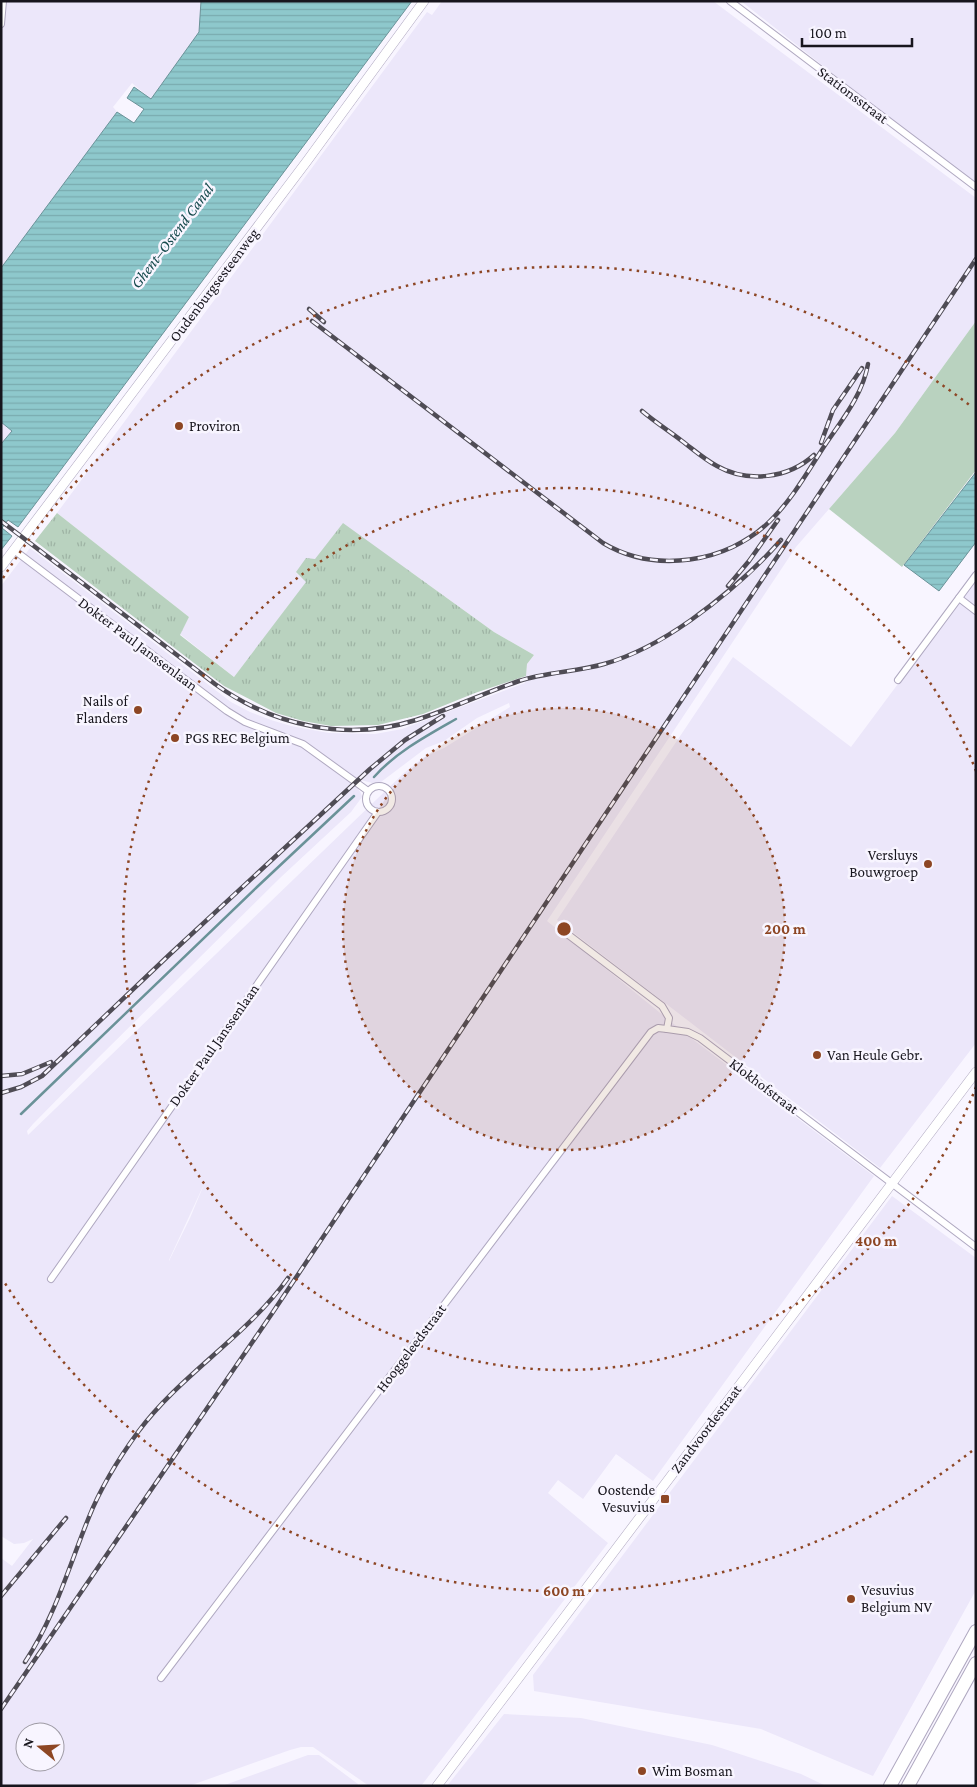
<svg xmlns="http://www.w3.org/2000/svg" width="977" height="1787" font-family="'Crimson Pro',serif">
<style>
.built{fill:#ece7fa;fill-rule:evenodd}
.grass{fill:url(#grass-tufts)}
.pitch{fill:#b9d2bf}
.water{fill:url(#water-rules);stroke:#6a9298}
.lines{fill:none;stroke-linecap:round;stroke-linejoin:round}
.stream{stroke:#6a9298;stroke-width:2.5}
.street-casing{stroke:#afa8c0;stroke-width:8}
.secondary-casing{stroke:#afa8c0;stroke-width:10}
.highway-casing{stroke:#afa8c0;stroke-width:14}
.street{stroke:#fff;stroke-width:6}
.secondary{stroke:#fff;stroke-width:9}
.highway{stroke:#fff;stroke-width:12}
.rail-casing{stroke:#4f4c55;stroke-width:4.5}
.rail{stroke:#f8f5ff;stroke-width:2.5;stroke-dasharray:8;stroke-linecap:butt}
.ring{fill:none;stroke:#8d4624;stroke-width:2.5;stroke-dasharray:2.5 5}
.poi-dot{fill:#8d4624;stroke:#f8f5ff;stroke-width:2}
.labels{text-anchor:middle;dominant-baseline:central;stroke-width:5;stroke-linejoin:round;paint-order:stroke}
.street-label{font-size:15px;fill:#17151d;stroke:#f8f5ff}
.poi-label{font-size:15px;fill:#17151d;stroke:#f8f5ff;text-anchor:start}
.water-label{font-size:16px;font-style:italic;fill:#174b4e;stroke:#f8f5ff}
.centre{fill:#8d4624;stroke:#f8f5ff;stroke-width:2.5}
.ring-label{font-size:15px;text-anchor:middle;font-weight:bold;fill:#8d4624;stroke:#f8f5ff;stroke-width:5;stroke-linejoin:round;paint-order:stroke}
</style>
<defs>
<pattern id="grass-tufts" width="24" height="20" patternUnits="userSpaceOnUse" patternTransform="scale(1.25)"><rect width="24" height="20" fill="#b9d2bf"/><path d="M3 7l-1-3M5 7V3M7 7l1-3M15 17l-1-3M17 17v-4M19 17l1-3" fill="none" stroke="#9eb3a4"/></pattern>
<pattern id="water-rules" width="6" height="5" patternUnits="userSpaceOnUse" patternTransform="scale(1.25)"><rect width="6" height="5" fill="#8ec8cc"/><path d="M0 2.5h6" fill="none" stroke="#7aabaf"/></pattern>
</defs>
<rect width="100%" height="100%" fill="#f8f5ff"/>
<g class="built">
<polygon points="1,1 201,1 199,32 151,99 132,83 113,107 117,112 1,268"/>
<path d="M442 1H713L976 198V321L895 433 796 547 547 921 691 1038 874 1176 653 1481 616 1454 583 1499 558 1480 548 1493 608 1543 421 1786H369L313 1747H301L290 1750 189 1786H1V1558L12 1566 33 1539 24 1543 14 1544 1 1536V586L30 548 231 702 250 712 271 720 291 726 329 733 375 734 402 729 525 683 527 664 534 655 494 632 411 572 315 559 296 573 307 582 234 677 180 634 189 617 57 513 427 12 432 15ZM509 703 510 707 444 748 424 757 404 773 28 1135 27 1131 33 1124 98 1058 280 878 351 812 362 797 361 793 356 786 361 780 372 783 381 782 426 748 444 741 477 718ZM205 1182 190 1218 169 1261V1260ZM25 1732H55V1762H25Z"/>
<polygon points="741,1 976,1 976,187"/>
<polygon points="1,422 12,431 1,444"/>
<polygon points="976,579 976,1043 880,1168 557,920 733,657 851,747"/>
<polygon points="892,1196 976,1258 976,1590 873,1776 761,1729 534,1691 533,1675"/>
<polygon points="504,1714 581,1718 712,1745 801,1774 826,1786 447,1786"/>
<polygon points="308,1755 319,1755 358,1784 357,1786 222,1786"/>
</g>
<polygon class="grass" points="57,513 189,617 180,635 234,677 306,582 296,572 306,558 315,559 343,523 494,632 534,655 527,664 526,676 475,693 423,714 378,725 331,726 303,721 276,713 224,686 35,541"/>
<polygon class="pitch" points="976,321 976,470 902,567 829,509 895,433"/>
<g class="water">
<polygon points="201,1 412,1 18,527 8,520 2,528 12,536 1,550 1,444 12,431 1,422 1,268 117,112 134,123 144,109 127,98 134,87 151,99 199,32"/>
<polygon points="976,472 976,542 939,591 904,565"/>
</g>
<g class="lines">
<g class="stream">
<path d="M374 777C396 752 428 735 456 719"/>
<polyline points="21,1114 257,887 354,796"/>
</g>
<g class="street-casing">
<g id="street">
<polyline points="730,1 976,187"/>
<polyline points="1,24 3,1"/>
<polyline points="14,550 227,711 245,722 303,744 368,791"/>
<polyline points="959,598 976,611"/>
<polyline points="898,680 976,575"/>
<circle cx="379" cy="799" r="13"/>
<polyline points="562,930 662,1006 669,1018 667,1029 688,1032 700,1038 976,1247"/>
<polyline points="51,1279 378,812"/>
<polyline points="161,1678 651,1032 658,1028 667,1029"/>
</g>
</g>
<g class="secondary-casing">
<g id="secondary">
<polyline points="1,567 307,161 424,1"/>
<polyline points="437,1786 976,1072"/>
</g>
</g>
<g class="highway-casing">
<g id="highway">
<polyline points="890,1786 976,1631"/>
<polyline points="908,1786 976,1663"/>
</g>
</g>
<use href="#street" class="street"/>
<use href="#secondary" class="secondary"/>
<use href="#highway" class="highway"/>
<g class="rail-casing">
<g id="rail">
<polyline points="309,309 324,322"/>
<path d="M312 321 603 543C655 574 727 563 769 522 792 500 808 471 825 445 842 420 863 394 868 364"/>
<path d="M642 411C655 422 669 431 682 441 694 450 704 459 717 466 747 483 788 479 814 455"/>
<polyline points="821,443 833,410 862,368"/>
<path d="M1 521 215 684C273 726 347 742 416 720 451 709 484 693 519 681 546 672 576 672 604 664 636 655 664 639 691 620 726 595 753 572 781 540"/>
<polyline points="728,586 749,561 778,520"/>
<polyline points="1,1076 22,1074 51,1062"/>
<polyline points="1,1093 21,1087 42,1076 168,956 370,769 405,740 443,716"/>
<polyline points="1,1596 66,1518"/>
<path d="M25 1662C55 1617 69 1566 89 1517 101 1487 119 1458 138 1432 181 1374 247 1336 288 1278"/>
<polyline points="1,1709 273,1312 976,259"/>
</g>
</g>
<use href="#rail" class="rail"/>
</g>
<circle cx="564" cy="929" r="221" fill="#8d4624" fill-opacity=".12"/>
<g class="ring">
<circle cx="564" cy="929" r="221"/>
<path d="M976 1087A441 441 0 1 1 976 771"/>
<path d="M972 1451A662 662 0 0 1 3 1280M3 578A662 662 0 0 1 972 407"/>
</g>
<g class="poi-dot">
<circle cx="179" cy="426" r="5"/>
<circle cx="138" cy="710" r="5"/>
<circle cx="175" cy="738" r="5"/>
<circle cx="928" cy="864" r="5"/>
<circle cx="817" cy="1055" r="5"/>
<rect x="660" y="1494" width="10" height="10" rx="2.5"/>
<circle cx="851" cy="1599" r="5"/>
<circle cx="642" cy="1771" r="5"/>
</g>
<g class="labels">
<g class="street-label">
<text transform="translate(853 95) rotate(37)">Stationsstraat</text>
<text transform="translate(214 285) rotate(-53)">Oudenburgsesteenweg</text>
<text transform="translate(138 644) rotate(37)">Dokter Paul Janssenlaan</text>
<text transform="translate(214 1045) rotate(-55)">Dokter Paul Janssenlaan</text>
<text transform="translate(764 1086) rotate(37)">Klokhofstraat</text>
<text transform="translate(411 1348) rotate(-53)">Hooggeleedstraat</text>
<text transform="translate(706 1429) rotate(-53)">Zandvoordestraat</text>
</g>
<g class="poi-label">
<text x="189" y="426">Proviron</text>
<text x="128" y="701" text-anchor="end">Nails of<tspan x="128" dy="17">Flanders</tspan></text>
<text x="185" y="738">PGS REC Belgium</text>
<text x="918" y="855" text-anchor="end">Versluys<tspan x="918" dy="17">Bouwgroep</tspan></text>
<text x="827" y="1055">Van Heule Gebr.</text>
<text x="655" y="1490" text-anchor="end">Oostende<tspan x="655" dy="17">Vesuvius</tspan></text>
<text x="861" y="1590">Vesuvius<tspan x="861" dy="17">Belgium NV</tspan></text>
<text x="652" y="1771">Wim Bosman</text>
</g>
<g class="water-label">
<text transform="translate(172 236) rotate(-53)">Ghent–Ostend Canal</text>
</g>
</g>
<circle cx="564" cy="929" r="8" class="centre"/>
<g class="ring-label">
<text x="785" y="934">200 m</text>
<text x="876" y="1246">400 m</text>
<text x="564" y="1596">600 m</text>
</g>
<rect width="977" height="1787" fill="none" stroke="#17151d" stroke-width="5"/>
<g transform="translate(40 1747) rotate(288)"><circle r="24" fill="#f8f5ff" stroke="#9e9ba5"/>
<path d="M0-4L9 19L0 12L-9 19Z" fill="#8d4624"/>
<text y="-8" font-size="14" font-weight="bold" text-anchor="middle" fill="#17151d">N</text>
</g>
<path d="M802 38v8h110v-8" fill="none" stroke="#17151d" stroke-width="2.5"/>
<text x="810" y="38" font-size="15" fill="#17151d" stroke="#f8f5ff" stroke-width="4" paint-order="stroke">100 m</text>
</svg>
